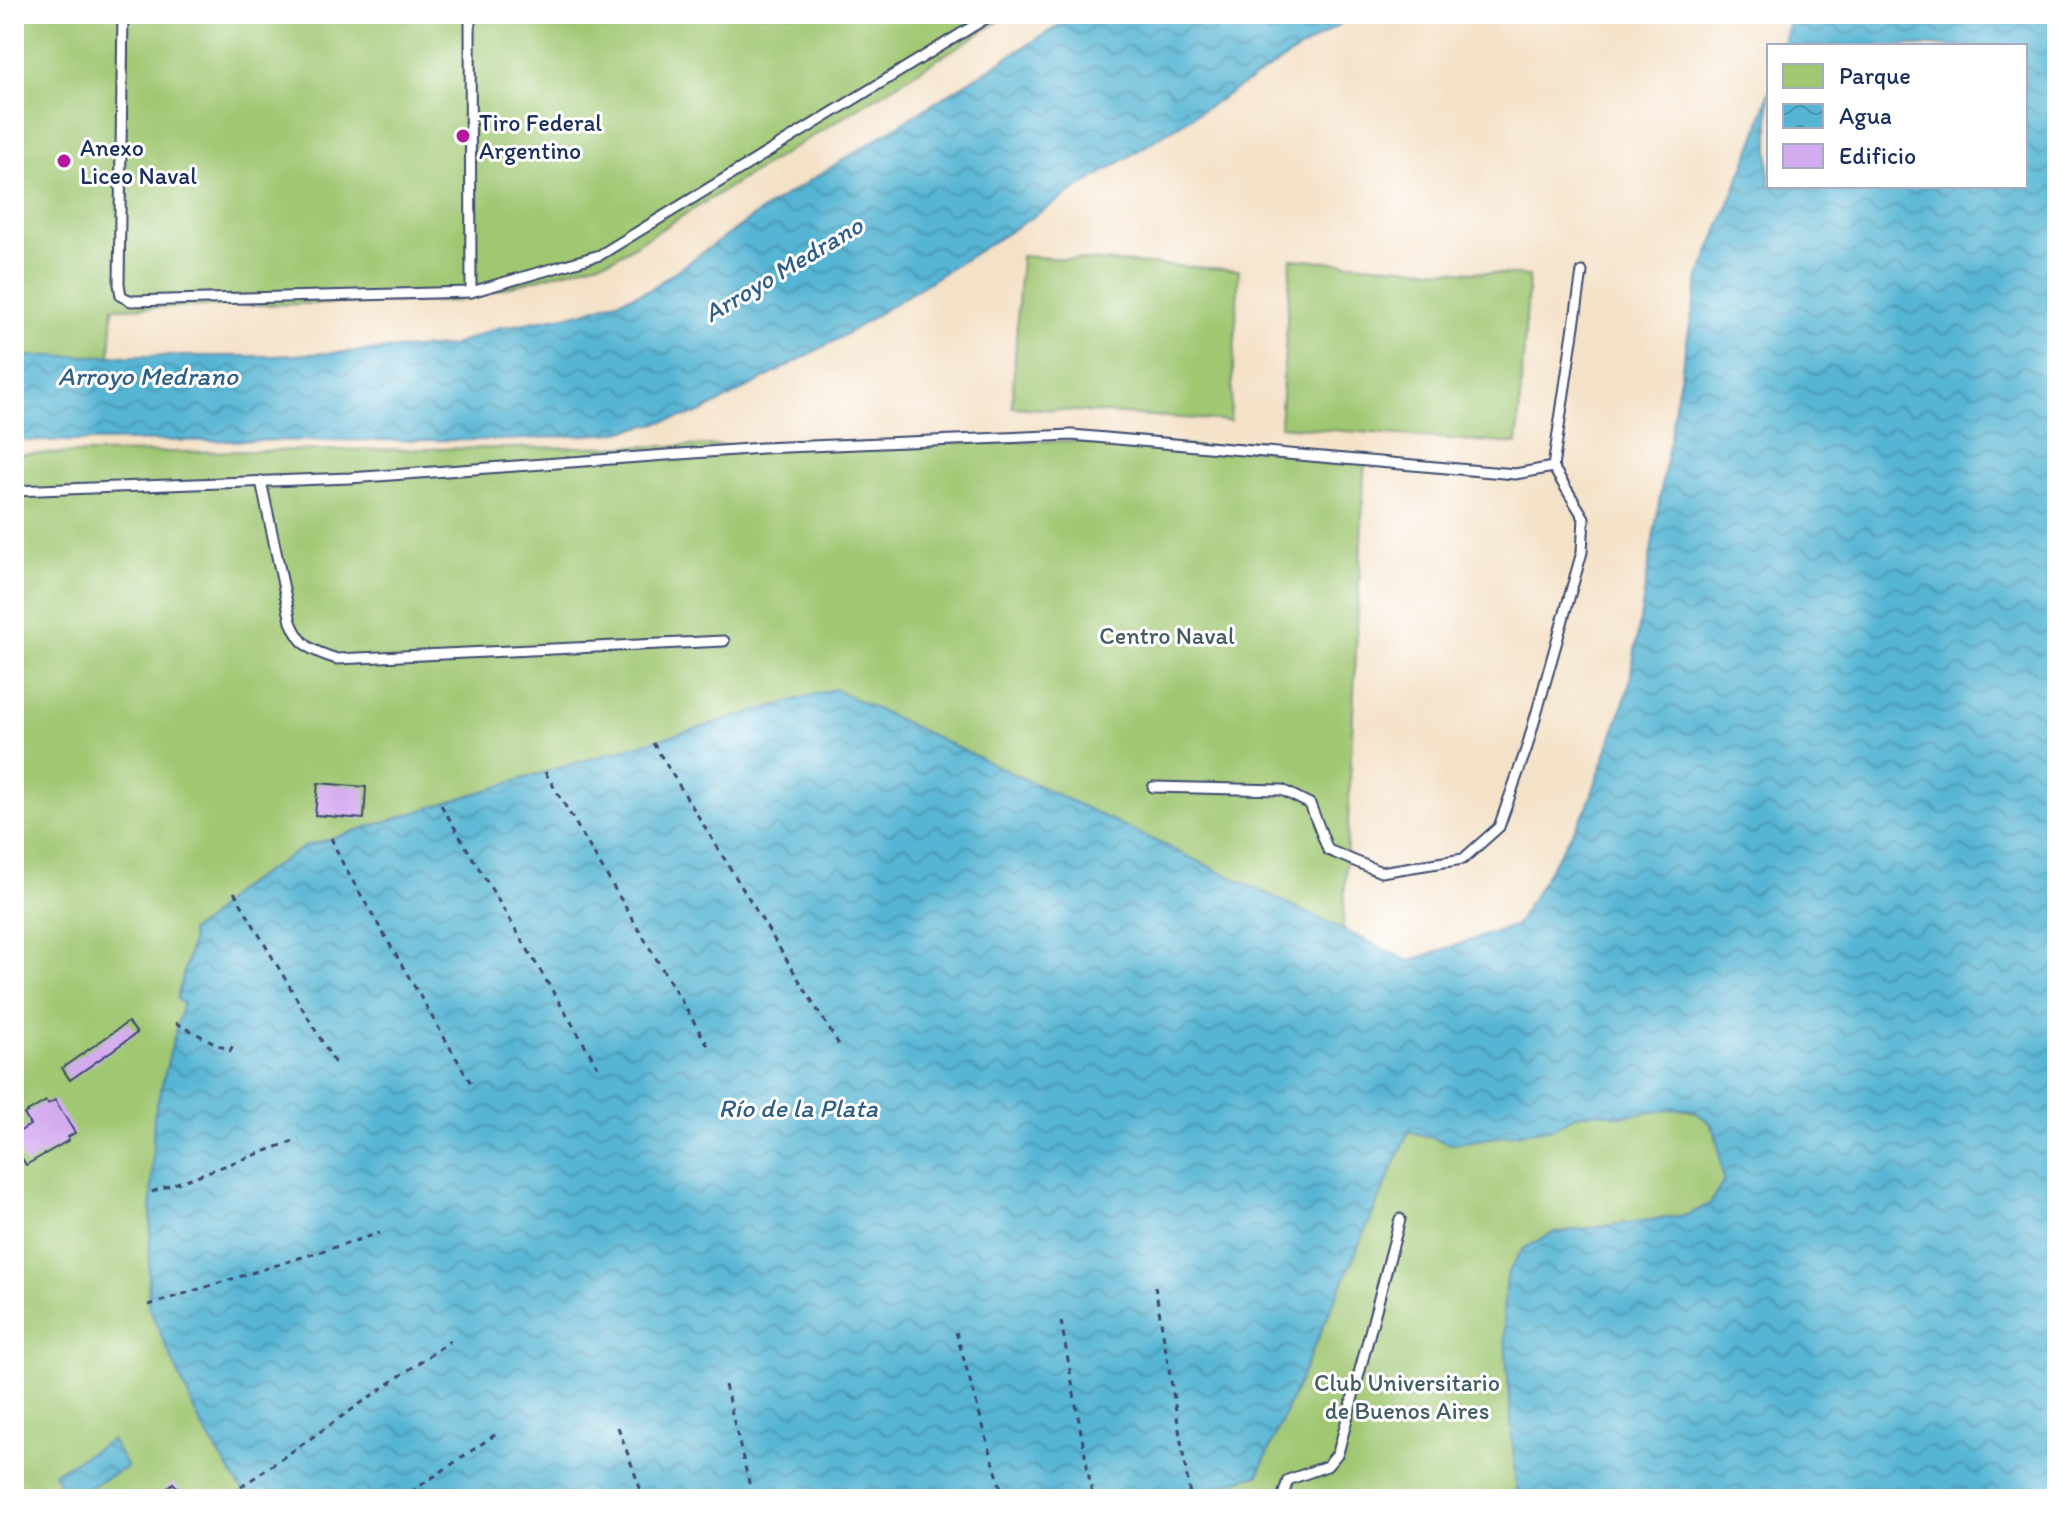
<svg xmlns="http://www.w3.org/2000/svg" width="2071" height="1513" font-family="Itim,sans-serif">
<style>
.green{fill:#a0c772;stroke:#5e7b68;stroke-width:2}
.water{fill:url(#water-waves);stroke:#387299;stroke-width:2}
.building{fill:#d5abf0}
.lines{fill:none;stroke-linecap:round;stroke-linejoin:round}
.service-casing{stroke:#3c4a6e;stroke-width:13}
.path{stroke:#3c4a6e;stroke-width:3;stroke-dasharray:6 6;stroke-linecap:butt}
.service{stroke:#fff;stroke-width:9}
.poi-dot{fill:#b5179e;stroke:#fff;stroke-width:3}
.labels{text-anchor:middle;dominant-baseline:central;stroke-width:6;stroke-linejoin:round;paint-order:stroke}
.poi-label{font-size:24px;fill:#1b2f5e;stroke:#fff;text-anchor:start}
.park-label{font-size:24px;fill:#435d64;stroke:#fff}
.water-label{font-size:26px;font-style:italic;fill:#305e87;stroke:#fff}
</style>
<defs>
<pattern id="water-waves" width="16" height="10" patternUnits="userSpaceOnUse" patternTransform="scale(2)"><rect width="16" height="10" fill="#56b5d4"/><path d="M0 5q4-4 8 0t8 0" fill="none" stroke="#4694af"/></pattern>
</defs>
<rect width="100%" height="100%" fill="#fff"/>
<filter id="ink" filterUnits="userSpaceOnUse"><feTurbulence type="fractalNoise" baseFrequency=".0125" numOctaves="2"/><feDisplacementMap in="SourceGraphic" scale="16" xChannelSelector="R" yChannelSelector="G"/><feConvolveMatrix kernelMatrix="1 2 1 2 8 2 1 2 1" color-interpolation-filters="sRGB"/></filter>
<filter id="wash" filterUnits="userSpaceOnUse"><feTurbulence type="fractalNoise" baseFrequency=".006" numOctaves="4" result="noise"/><feDisplacementMap in="SourceGraphic" scale="32" xChannelSelector="R" yChannelSelector="G"/><feGaussianBlur stdDeviation="1.8" result="paint"/><feColorMatrix in="noise" values="0 0 0 0 0 0 0 0 0 0 0 0 0 0 0 0 0 1.4 0 .05"/><feComposite in="paint" operator="in"/></filter>
<g filter="url(#wash)">
<rect width="100%" height="100%" fill="#f4e2c8"/>
<g class="green">
<polygon points="14,14 1011,14 614,258 457,301 113,308 110,356 14,356"/>
<polygon points="1021,256 1239,270 1230,421 1012,407"/>
<polygon points="1291,259 1529,276 1517,444 1280,426"/>
<polygon points="1075,441 1365,455 1343,930 834,689 545,772 304,847 234,892 207,920 190,931 192,941 177,999 183,1003 154,1116 148,1305 202,1427 248,1499 14,1499 14,454"/>
<path d="M1675 1109C1720 1110 1718 1146 1724 1181L1710 1204 1688 1215 1553 1233 1508 1272 1503 1310 1517 1499H1173L1258 1475 1409 1131 1452 1143 1553 1128 1575 1115 1600 1112 1621 1116Z"/>
</g>
<g class="water">
<polygon points="1077,14 1356,14 838,339 700,413 614,433 509,440 14,441 14,356 274,356 451,346 497,328 582,313 649,290 767,207"/>
<polygon points="1791,14 2057,14 2057,1499 1517,1499 1503,1310 1508,1273 1523,1249 1553,1233 1688,1215 1710,1204 1724,1181 1717,1138 1711,1123 1691,1109 1675,1109 1621,1116 1600,1112 1575,1115 1554,1128 1452,1144 1409,1131 1258,1475 1173,1499 248,1499 202,1427 148,1305 154,1116 183,1003 177,999 192,941 190,932 207,920 234,892 304,847 545,772 834,689 1409,961 1516,925 1587,808 1629,687 1676,399 1699,278 1756,136 1769,91 1769,186 2025,186 2025,46 1782,46"/>
<polygon points="111,1440 127,1467 68,1499 54,1473"/>
</g>
<g id="blocks">
<g class="building">
<polygon points="318,783 366,787 364,819 315,815"/>
<polygon points="128,1022 137,1033 70,1080 62,1068"/>
<polygon points="55,1100 75,1133 68,1137 69,1140 26,1165 14,1145 14,1135 30,1125 24,1114 46,1101 48,1104"/>
<polygon points="173,1483 189,1499 156,1499"/>
</g>
</g>
</g>
<g filter="url(#ink)">
<use href="#blocks" fill-opacity="0" stroke="#3c4a6e" stroke-width="2"/>
<g class="lines">
<g class="service-casing">
<g id="service">
<polyline points="123,14 119,284 121,296 131,301 471,292 600,255 993,14"/>
<polyline points="470,14 471,292"/>
<path d="M261 481 291 622C301 647 312 651 337 659L724 641"/>
<polyline points="14,491 350,478 762,448 1072,435 1515,474 1553,467 1582,272"/>
<polyline points="1153,787 1282,790 1310,804 1328,850 1381,872 1463,859 1499,827 1527,747 1582,552 1584,518 1553,467"/>
<polyline points="14,1489 22,1499"/>
<polyline points="1282,1499 1288,1480 1327,1466 1338,1453 1400,1219"/>
</g>
</g>
<g class="path">
<polyline points="653,743 841,1048"/>
<polyline points="545,772 710,1049"/>
<polyline points="441,805 598,1067"/>
<polyline points="331,838 344,866 472,1085"/>
<polyline points="234,892 337,1067"/>
<polyline points="176,1023 230,1051 235,1042"/>
<polyline points="152,1192 299,1139"/>
<polyline points="1155,1286 1190,1495"/>
<polyline points="148,1305 380,1233"/>
<polyline points="1061,1321 1093,1499"/>
<polyline points="956,1332 1004,1499"/>
<polyline points="725,1385 753,1499"/>
<polyline points="618,1427 644,1499"/>
<polyline points="241,1487 450,1341"/>
<polyline points="401,1499 499,1432"/>
</g>
<use href="#service" class="service"/>
</g>
</g>
<g class="poi-dot">
<circle cx="463" cy="136" r="8"/>
<circle cx="64" cy="161" r="8"/>
</g>
<g class="labels">
<g class="poi-label">
<text x="479" y="122">Tiro Federal<tspan x="479" dy="28">Argentino</tspan></text>
<text x="80" y="147">Anexo<tspan x="80" dy="28">Liceo Naval</tspan></text>
</g>
<g class="park-label">
<text x="1167" y="635">Centro Naval</text>
<text x="1407" y="1382">Club Universitario<tspan x="1407" dy="28">de Buenos Aires</tspan></text>
</g>
<g class="water-label">
<text transform="translate(783 269) rotate(-31)">Arroyo Medrano</text>
<text x="148" y="376">Arroyo Medrano</text>
<text x="798" y="1108">Río de la Plata</text>
</g>
</g>
<rect width="2071" height="1513" fill="none" stroke="#fff" stroke-width="48"/>
<rect x="1767" y="44" width="260" height="144" fill="#ffffff" stroke="#a4acbf" stroke-width="2"/>
<rect x="1783" y="64" width="40" height="24" fill="#a0c772" stroke="#a4acbf" stroke-width="2"/>
<text x="1839" y="84" font-size="24" fill="#1b2f5e">Parque</text>
<rect x="1783" y="104" width="40" height="24" fill="url(#water-waves)" stroke="#a4acbf" stroke-width="2"/>
<text x="1839" y="124" font-size="24" fill="#1b2f5e">Agua</text>
<rect x="1783" y="144" width="40" height="24" fill="#d5abf0" stroke="#a4acbf" stroke-width="2"/>
<text x="1839" y="164" font-size="24" fill="#1b2f5e">Edificio</text>
</svg>
